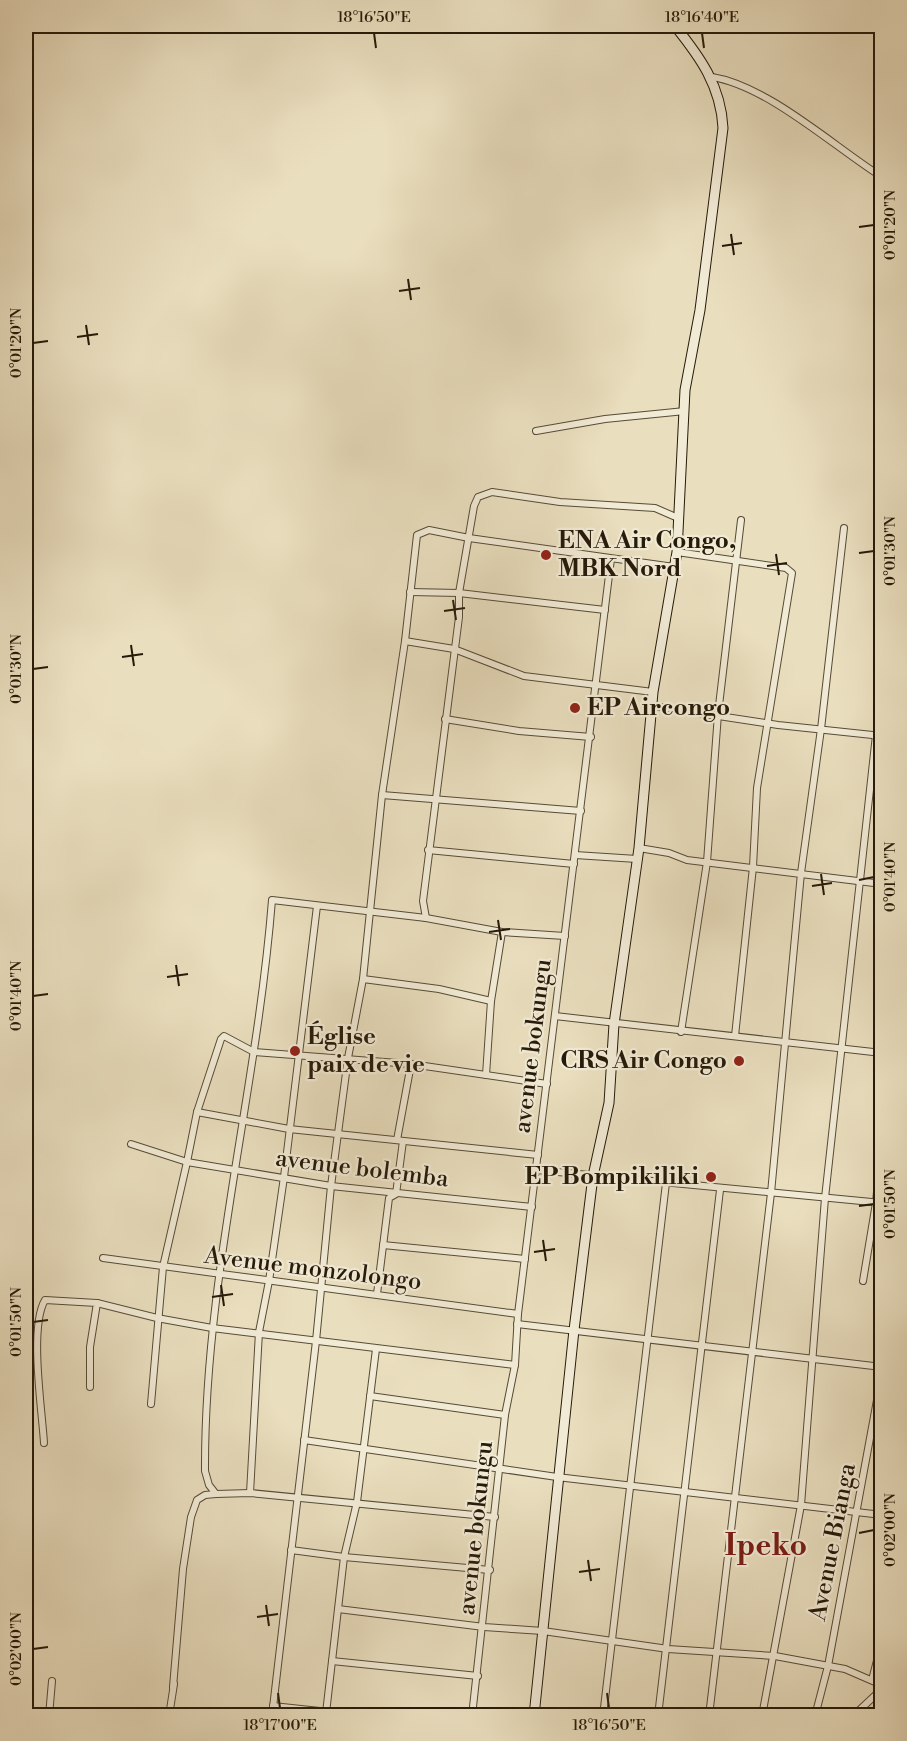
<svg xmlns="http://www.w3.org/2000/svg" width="907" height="1741" font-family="'Libre Bodoni',serif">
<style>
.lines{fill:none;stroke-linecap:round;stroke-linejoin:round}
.street-casing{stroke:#574b36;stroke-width:8}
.secondary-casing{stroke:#261a09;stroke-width:11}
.street{stroke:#f1ead5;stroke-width:6}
.secondary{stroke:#f1ead5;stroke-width:9}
.ticks{fill:none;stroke:#261a09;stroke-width:2}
.poi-dot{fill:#8f2418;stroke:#f1ead5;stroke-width:2}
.labels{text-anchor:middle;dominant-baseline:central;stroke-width:4.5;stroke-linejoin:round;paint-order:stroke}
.poi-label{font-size:24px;font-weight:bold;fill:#261a09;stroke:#f1ead5;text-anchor:start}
.street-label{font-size:24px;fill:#261a09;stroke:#f1ead5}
.district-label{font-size:30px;font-weight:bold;fill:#7a1f14;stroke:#f1ead5}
.neatline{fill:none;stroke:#261a09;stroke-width:2}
.ticks-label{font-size:15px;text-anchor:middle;fill:#261a09}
</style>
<rect width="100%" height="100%" fill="#e9debe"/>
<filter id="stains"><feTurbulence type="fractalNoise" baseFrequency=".00333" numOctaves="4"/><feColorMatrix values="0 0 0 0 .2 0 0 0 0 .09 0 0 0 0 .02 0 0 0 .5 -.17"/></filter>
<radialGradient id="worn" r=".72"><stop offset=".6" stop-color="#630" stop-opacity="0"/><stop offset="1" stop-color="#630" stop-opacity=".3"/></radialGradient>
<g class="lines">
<g class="street-casing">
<g id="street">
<path d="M712 77C768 86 833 146 882 177"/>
<polyline points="536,431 605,419 685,411"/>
<polyline points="677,552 786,568 792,573 757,788 753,867 735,1036"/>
<polyline points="410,592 459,593 605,610"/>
<polyline points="405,641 454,649 524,676 653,692"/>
<polyline points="653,706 778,725 882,736"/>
<polyline points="445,719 519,731 591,737"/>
<polyline points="382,795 581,811"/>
<polyline points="639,848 669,853 687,860 882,884"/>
<polyline points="428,850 574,864"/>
<polyline points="575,855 637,859"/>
<polyline points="426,918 423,901 459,617 459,593 474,506 478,497 492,492 560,502 655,508 678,518"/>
<polyline points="363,979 439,989 491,1001"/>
<polyline points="555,1016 882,1053"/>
<polyline points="681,1032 707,862 718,714 741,520"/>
<polyline points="486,1075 491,1001 502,932"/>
<polyline points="197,1112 289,1129 538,1155"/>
<polyline points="397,1140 411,1064"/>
<polyline points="131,1144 187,1162 197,1112 221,1039 224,1036 254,1052 411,1064 547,1084"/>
<polyline points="537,1170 882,1203"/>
<polyline points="383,1245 525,1259"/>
<polyline points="103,1258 518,1314"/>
<polyline points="863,1281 876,1203 882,1136"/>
<polyline points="377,1294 389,1198 396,1194 403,1141"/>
<polyline points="97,1303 157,1318 212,1328 515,1365"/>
<polyline points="517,1324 882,1367"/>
<polyline points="370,1396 505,1415"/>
<polyline points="151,1404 163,1267 187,1162 331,1186 532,1207"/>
<polyline points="304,1440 557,1477 882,1515"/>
<path d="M44 1443C42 1409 29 1327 45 1300L97 1303 90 1347V1387"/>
<polyline points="250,1493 259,1332 269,1281 284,1177 317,906"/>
<path d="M495 1517 250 1493 216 1494 209 1485 205 1471C204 1279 257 1091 272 900L426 918 502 932 565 936"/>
<polyline points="291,1550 344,1557 490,1570"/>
<polyline points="338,1609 484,1627 543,1631 668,1649 775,1656 845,1669 882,1685"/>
<polyline points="332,1661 478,1676"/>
<polyline points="872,1680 882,1641"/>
<polyline points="173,1687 183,1569 191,1517 197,1500 205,1495 216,1494"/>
<polyline points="273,1706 366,1716"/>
<polyline points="326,1713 344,1557 357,1502 376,1349"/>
<polyline points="49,1716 52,1681"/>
<polyline points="169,1716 174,1684"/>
<polyline points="272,1716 316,1341 331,1186 348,1058 363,979 382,795 405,641 417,535 429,530 469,538 674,567"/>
<polyline points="472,1716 505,1415 515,1365 518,1314 611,559"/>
<polyline points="603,1716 666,1183"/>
<polyline points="658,1716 720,1190"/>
<polyline points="709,1716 771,1193 801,873 821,729 844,528"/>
<polyline points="762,1716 801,1505 825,1198 876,735"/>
<polyline points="815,1716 828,1666 882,1373"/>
<polyline points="853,1716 882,1689"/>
</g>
</g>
<g class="secondary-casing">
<path id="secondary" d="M534 1716 574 1330 593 1176 609 1103 614 1024 639 848 653 692 677 552 685 390 700 310 723 128C721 86 700 57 675 26"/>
</g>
<use href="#street" class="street"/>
<use href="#secondary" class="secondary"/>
</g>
<path class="ticks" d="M374 33 376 48M702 33 704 48M859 227 874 225M731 234 734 255M722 246 742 243M408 279 411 300M399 291 420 288M86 325 89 345M77 337 98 334M33 343 48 341M859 553 874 551M776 554 779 575M767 566 787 563M453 600 456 620M444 611 465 608M131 645 134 666M122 657 143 654M33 669 48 667M821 874 824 895M859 880 874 877M812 886 832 883M498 920 501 940M489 932 510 929M176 965 179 986M167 977 188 974M33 996 48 994M859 1206 874 1204M543 1240 546 1261M534 1252 555 1249M221 1285 224 1306M212 1297 233 1294M33 1322 48 1320M859 1533 874 1530M588 1560 591 1581M579 1572 600 1569M266 1605 269 1626M257 1617 278 1614M33 1649 48 1647M278 1693 280 1708M607 1693 609 1708"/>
<g class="poi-dot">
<circle cx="546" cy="555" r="6"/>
<circle cx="575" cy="708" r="6"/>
<circle cx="295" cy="1051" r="6"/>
<circle cx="739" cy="1061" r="6"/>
<circle cx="711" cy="1177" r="6"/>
</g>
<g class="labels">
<g class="poi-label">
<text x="558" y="541">ENA Air Congo,<tspan x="558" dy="28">MBK Nord</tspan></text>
<text x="587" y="708">EP Aircongo</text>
<text x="307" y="1037">Église<tspan x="307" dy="28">paix de vie</tspan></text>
<text x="727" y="1061" text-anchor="end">CRS Air Congo</text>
<text x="699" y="1177" text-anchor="end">EP Bompikiliki</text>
</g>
<g class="street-label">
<text transform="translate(533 1046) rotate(-83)">avenue bokungu</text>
<text transform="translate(362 1169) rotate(7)">avenue bolemba</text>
<text transform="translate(313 1269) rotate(7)">Avenue monzolongo</text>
<text transform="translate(476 1528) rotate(-84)">avenue bokungu</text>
<text transform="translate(833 1542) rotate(-79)">Avenue Bianga</text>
</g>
<g class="district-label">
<text x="766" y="1546">Ipeko</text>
</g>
</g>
<rect width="907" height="1741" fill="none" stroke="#e9debe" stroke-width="66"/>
<rect x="33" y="33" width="841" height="1675" class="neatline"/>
<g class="ticks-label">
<text x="374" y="22">18°16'50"E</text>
<text x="702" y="22">18°16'40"E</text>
<text transform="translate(890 225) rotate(-90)" y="5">0°01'20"N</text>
<text transform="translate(16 343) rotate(-90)" y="5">0°01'20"N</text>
<text transform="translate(890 551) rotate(-90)" y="5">0°01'30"N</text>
<text transform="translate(16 669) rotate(-90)" y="5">0°01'30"N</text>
<text transform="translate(890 877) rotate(-90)" y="5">0°01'40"N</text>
<text transform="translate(16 996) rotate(-90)" y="5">0°01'40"N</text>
<text transform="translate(890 1204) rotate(-90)" y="5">0°01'50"N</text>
<text transform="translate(16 1322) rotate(-90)" y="5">0°01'50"N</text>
<text transform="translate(890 1530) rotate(-90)" y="5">0°02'00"N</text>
<text transform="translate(16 1649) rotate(-90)" y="5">0°02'00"N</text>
<text x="280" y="1730">18°17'00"E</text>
<text x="609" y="1730">18°16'50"E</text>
</g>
<rect width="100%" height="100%" filter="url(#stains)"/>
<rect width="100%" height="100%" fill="url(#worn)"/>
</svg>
